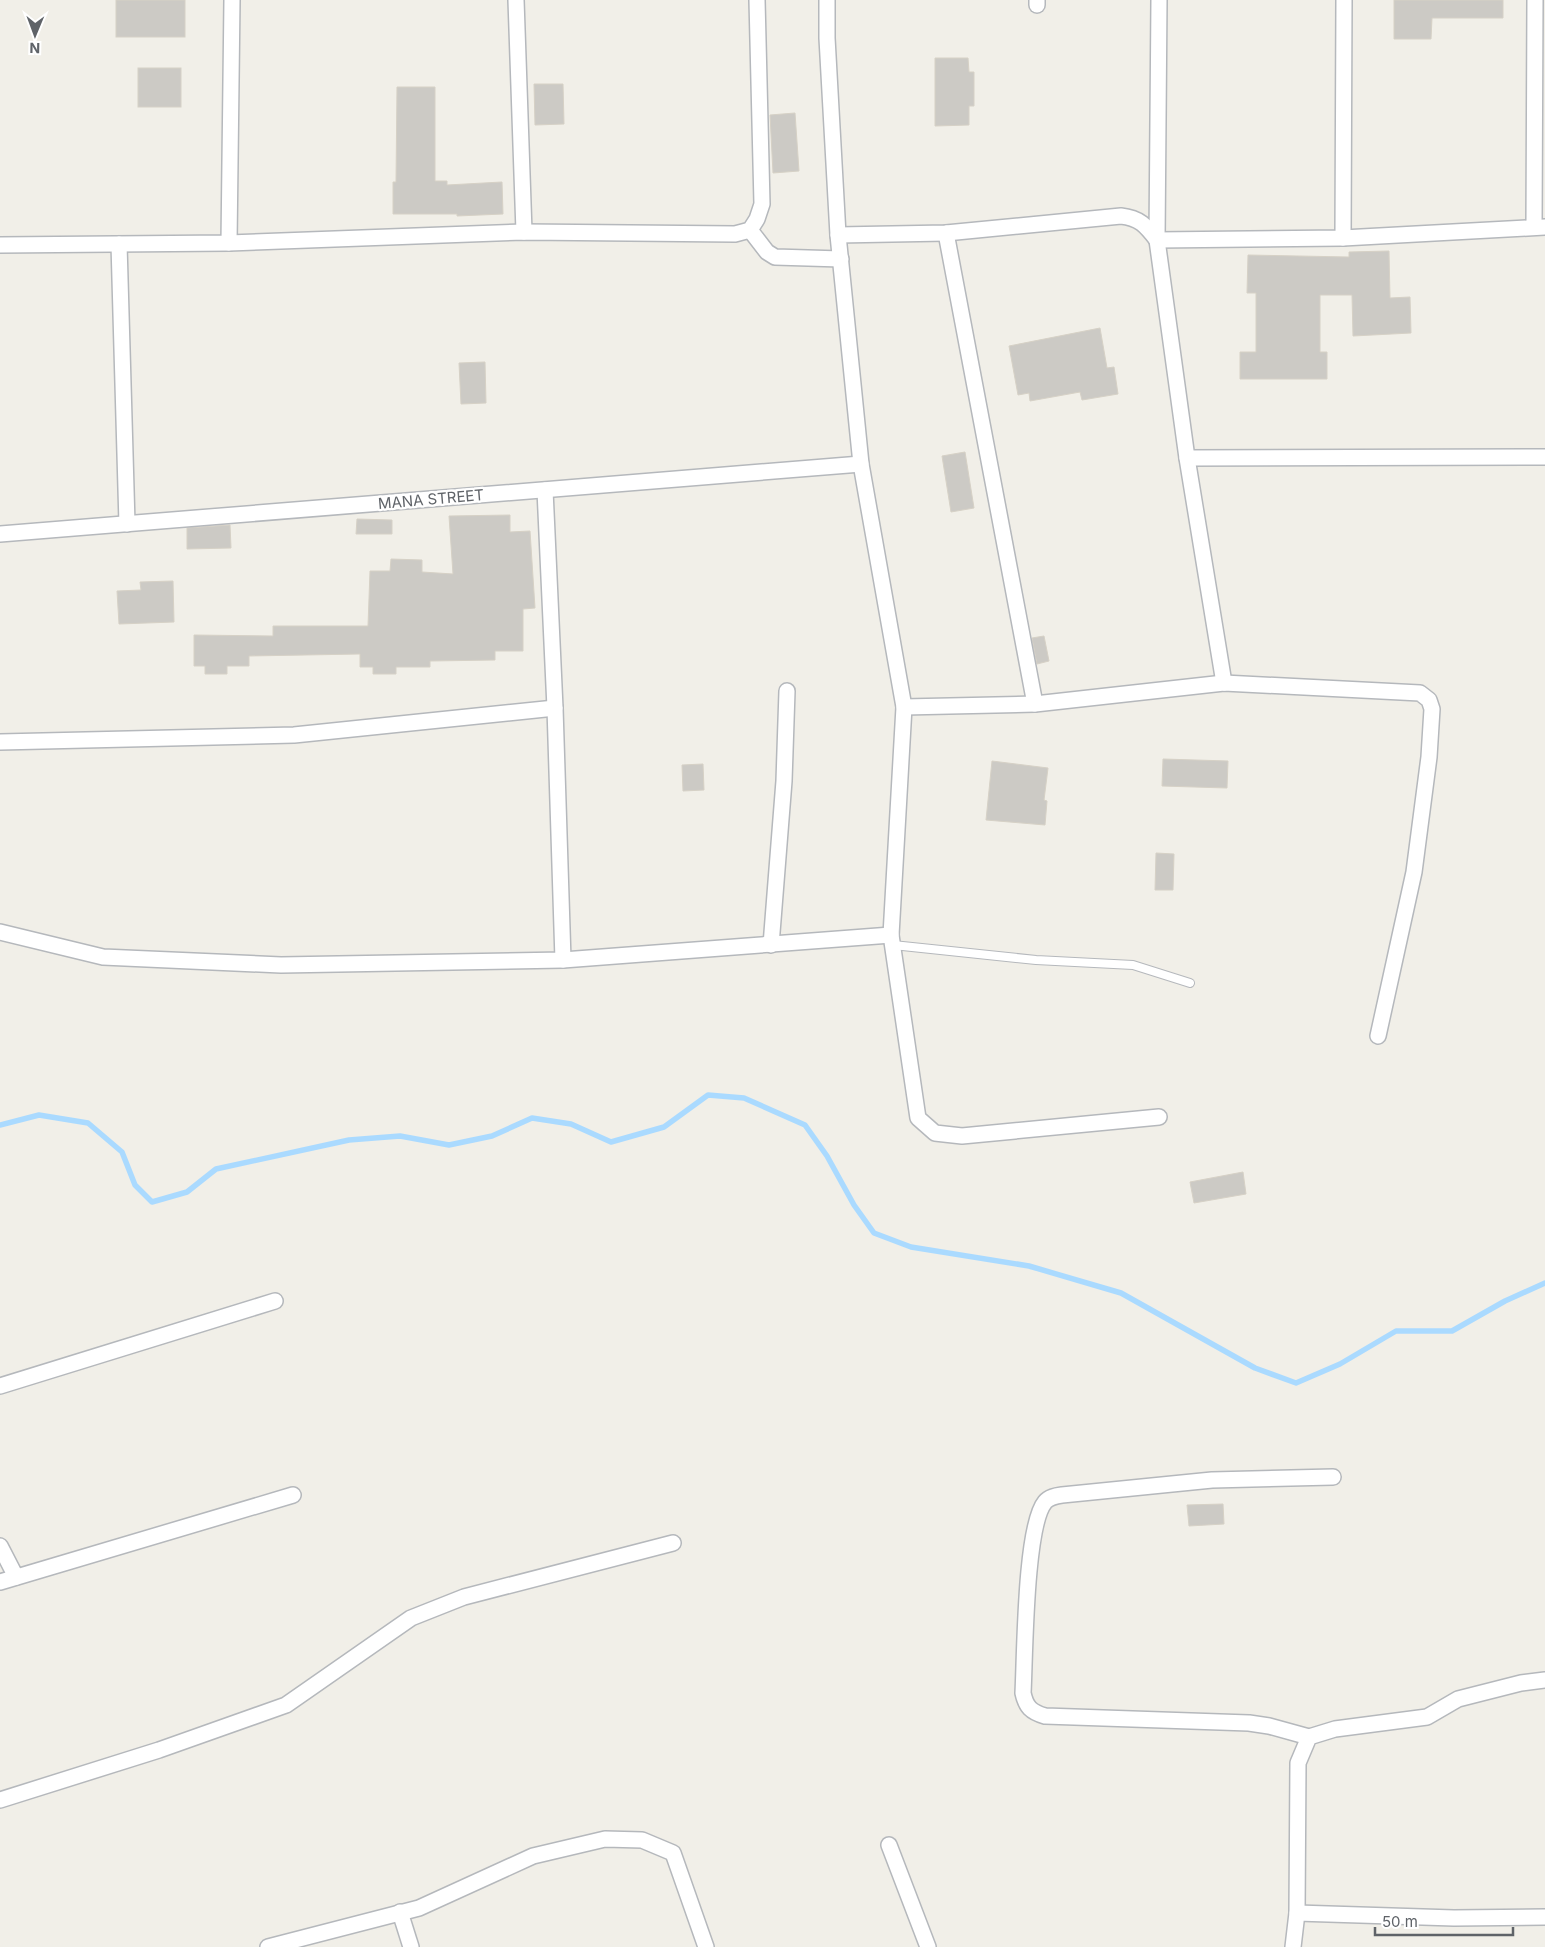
<svg xmlns="http://www.w3.org/2000/svg" width="1545" height="1947" font-family="Inter,sans-serif">
<style>
.lines{fill:none;stroke-linecap:round;stroke-linejoin:round}
.stream{stroke:#aadaff;stroke-width:5.5}
.building{fill:#cccac5;stroke:#d6d1c6}
.service-casing{stroke:#b5b8bc;stroke-width:10}
.minor-casing{stroke:#b5b8bc;stroke-width:18}
.service{stroke:#fff;stroke-width:8}
.minor{stroke:#fff;stroke-width:15}
.labels{text-anchor:middle;dominant-baseline:central;stroke-width:4.5;stroke-linejoin:round;paint-order:stroke}
.street-label{font-size:15px;fill:#5f6368;stroke:#fff}
</style>
<rect width="100%" height="100%" fill="#f1efe8"/>
<g class="lines">
<polyline class="stream" points="0,1125 39,1115 88,1123 122,1152 135,1185 152,1202 187,1192 216,1169 349,1140 400,1136 449,1145 492,1136 532,1118 571,1124 611,1142 664,1127 708,1095 744,1098 805,1125 827,1156 854,1205 874,1233 911,1247 1029,1266 1121,1293 1255,1368 1296,1383 1340,1364 1396,1331 1452,1331 1505,1301 1545,1283"/>
</g>
<g class="building">
<rect x="116" y="0" width="69" height="37"/>
<polygon points="1394,0 1503,0 1503,18 1432,18 1431,39 1394,39"/>
<polygon points="935,58 968,58 969,72 974,72 974,106 969,106 969,125 935,126"/>
<rect x="138" y="68" width="43" height="39"/>
<polygon points="534,84 563,84 564,124 535,125"/>
<polygon points="397,87 435,87 435,181 447,181 447,185 502,182 503,214 457,216 457,214 393,214 393,182 396,182"/>
<polygon points="795,113 799,171 773,173 770,115"/>
<polygon points="1389,251 1390,298 1410,297 1411,333 1353,336 1352,295 1320,295 1320,352 1327,352 1327,379 1240,379 1240,352 1256,352 1256,293 1247,293 1248,255 1349,257 1349,252"/>
<polygon points="1100,328 1107,368 1114,367 1118,394 1082,400 1080,392 1030,401 1029,393 1018,395 1009,346"/>
<polygon points="485,362 486,403 461,404 459,363"/>
<polygon points="965,452 974,508 951,512 942,456"/>
<polygon points="510,515 510,532 530,531 535,608 523,609 523,651 495,651 495,660 430,661 430,667 396,667 396,674 373,674 373,667 360,667 360,654 249,656 249,666 227,666 227,674 205,674 205,666 194,666 194,635 273,636 273,626 368,626 370,571 390,571 391,559 422,560 422,572 453,574 449,516"/>
<polygon points="357,519 392,520 392,534 356,534"/>
<polygon points="230,525 231,548 187,549 187,528"/>
<polygon points="173,581 174,622 119,624 117,591 141,590 140,582"/>
<polygon points="1044,636 1049,661 1037,664 1032,638"/>
<polygon points="1163,759 1228,761 1227,788 1162,786"/>
<polygon points="992,761 1048,768 1044,800 1047,801 1045,825 986,820"/>
<polygon points="703,764 704,790 683,791 682,765"/>
<polygon points="1156,853 1174,854 1173,890 1155,890"/>
<polygon points="1243,1172 1246,1194 1194,1203 1190,1182"/>
<polygon points="1223,1504 1224,1524 1189,1526 1187,1505"/>
</g>
<g class="lines">
<g class="service-casing">
<polyline id="service" points="893,945 1036,960 1133,965 1190,983"/>
</g>
<g class="minor-casing">
<g id="minor">
<polyline points="516,0 524,232"/>
<polyline points="827,0 827,38 838,235 861,464 904,707 891,935 918,1118 935,1133 962,1136 1159,1117"/>
<polyline points="1159,0 1157,240 1187,458 1224,683"/>
<polyline points="1037,5 1037,0"/>
<polyline points="1534,227 1535,0"/>
<polyline points="750,230 767,252 775,257 841,259"/>
<polyline points="946,233 1035,704"/>
<path d="M838 235 946 233 1121 216C1140 218 1146 226 1157 240L1343 238 1545 227"/>
<polyline points="1343,238 1344,0"/>
<polyline points="229,243 232,0"/>
<polyline points="119,244 127,524"/>
<polyline points="0,245 229,243 524,232 735,234 750,230 757,219 762,204 757,0"/>
<polyline points="1187,458 1545,457"/>
<polyline points="545,490 555,708 563,960"/>
<polyline points="0,534 861,464"/>
<polyline points="904,707 1035,704 1224,683 1420,693 1429,700 1432,709 1429,757 1414,872 1378,1036"/>
<polyline points="0,742 294,735 555,708"/>
<polyline points="0,932 103,957 281,965 563,960 891,935"/>
<polyline points="771,945 784,781 787,691"/>
<polyline points="0,1386 275,1301"/>
<polyline points="0,1546 16,1577"/>
<polyline points="0,1582 293,1495"/>
<path d="M1309 1737 1269 1726 1249 1723 1045 1716C1031 1712 1026 1707 1023 1693 1025 1656 1025 1526 1045 1502 1049 1497 1055 1496 1062 1495L1212 1480 1333 1477"/>
<polyline points="0,1800 159,1750 286,1705 411,1618 464,1597 673,1543"/>
<polyline points="889,1845 928,1947"/>
<polyline points="400,1912 411,1947"/>
<polyline points="1297,1913 1454,1918 1545,1917"/>
<polyline points="268,1947 419,1908 533,1856 605,1839 642,1840 673,1853 706,1947"/>
<polyline points="1293,1947 1297,1913 1298,1763 1309,1737 1335,1729 1427,1717 1458,1699 1521,1683 1545,1680"/>
</g>
</g>
<use href="#service" class="service"/>
<use href="#minor" class="minor"/>
</g>
<g class="labels">
<g class="street-label">
<text transform="translate(431 499) rotate(-5)">MANA STREET</text>
</g>
</g>
<g transform="translate(35 35) rotate(181)" stroke="#ffffff" stroke-width="4" paint-order="stroke">
<path d="M0-4L9 19L0 12L-9 19Z" fill="#5f6368"/>
<text y="-8" font-size="14" font-weight="bold" text-anchor="middle" fill="#5f6368">N</text>
</g>
<path d="M1375 1927v8h138v-8" fill="none" stroke="#5f6368" stroke-width="2.5"/>
<text x="1382" y="1927" font-size="15" fill="#5f6368" stroke="#ffffff" stroke-width="4" paint-order="stroke">50 m</text>
</svg>
